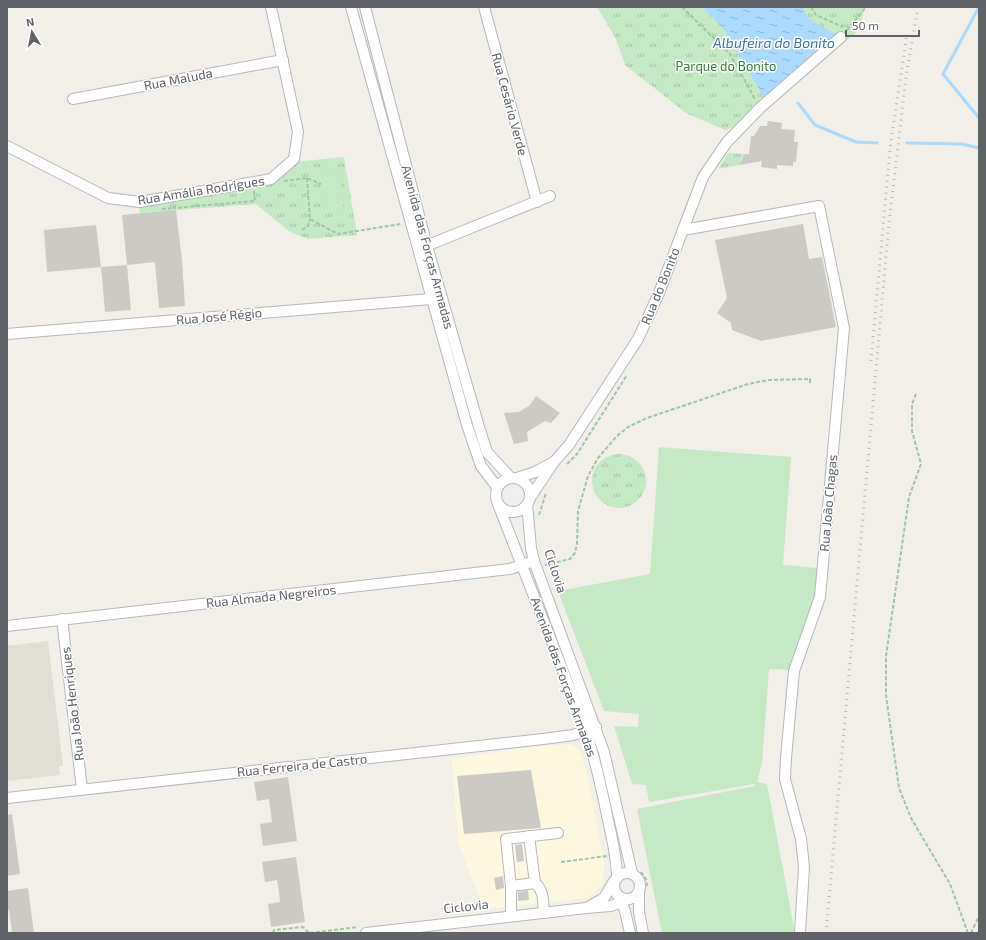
<svg xmlns="http://www.w3.org/2000/svg" width="986" height="940" font-family="'Exo 2',sans-serif">
<style>
.commercial{fill:#fef7e0}
.education{fill:#e1ded6}
.grass{fill:url(#grass-tufts)}
.garden{fill:#c5e8c5}
.water{fill:url(#water-ripples)}
.lines{fill:none;stroke-linecap:round;stroke-linejoin:round}
.stream{stroke:#aadaff;stroke-width:3}
.building{fill:#cccac5}
.minor-casing{stroke:#b5b8bc;stroke-width:12}
.path{stroke:#9cc7a9;stroke-width:2;stroke-dasharray:4 2;stroke-linecap:butt}
.minor{stroke:#fff;stroke-width:10}
.rail{stroke:#b6b7b8;stroke-width:3;stroke-dasharray:1 5;stroke-linecap:butt}
.labels{text-anchor:middle;dominant-baseline:central;stroke-width:3;stroke-linejoin:round;paint-order:stroke}
.park-label{font-size:13px;fill:#348238;stroke:#fff}
.street-label{font-size:13px;fill:#5f6368;stroke:#fff}
.water-label{font-size:14px;font-style:italic;fill:#4174aa;stroke:#fff}
</style>
<defs>
<pattern id="grass-tufts" width="24" height="20" patternUnits="userSpaceOnUse"><rect width="24" height="20" fill="#c5e8c5"/><path d="M3 7l-1-3M5 7V3M7 7l1-3M15 17l-1-3M17 17v-4M19 17l1-3" fill="none" stroke="#a3c0a4"/></pattern>
<pattern id="water-ripples" width="26" height="14" patternUnits="userSpaceOnUse"><rect width="26" height="14" fill="#aadaff"/><path d="M2 4q2-2 4 0t4 0M15 11q2-2 4 0t4 0" fill="none" stroke="#8eb4d2"/></pattern>
</defs>
<rect width="100%" height="100%" fill="#f1efe8"/>
<polygon class="commercial" points="569,744 579,749 586,769 604,862 603,884 588,898 483,909 458,841 452,759 521,748"/>
<polygon class="education" points="48,641 63,766 59,766 60,775 7,781 7,646"/>
<g class="grass">
<polygon points="597,7 864,7 860,29 755,120 725,130 686,113 625,65 616,39"/>
<polygon points="728,153 745,154 739,165 718,169"/>
<polygon points="344,157 357,235 308,239 290,232 256,204 140,213 138,205 268,183 294,162"/>
<circle cx="619" cy="481" r="27"/>
</g>
<g class="garden">
<polygon points="340,171 344,211 323,213 321,173"/>
<polygon points="659,447 791,457 783,565 817,568 816,605 792,670 769,669 762,763 757,782 767,784 795,933 662,933 637,809 755,786 754,784 649,802 646,785 632,784 614,726 638,727 639,714 604,711 558,591 650,574"/>
</g>
<polygon class="water" points="703,7 802,7 809,19 836,35 765,100 726,32"/>
<g class="lines">
<g class="stream">
<polyline points="979,7 943,74 979,118"/>
<polyline points="798,103 815,125 856,142 877,143"/>
<polyline points="907,143 962,144 979,148"/>
</g>
</g>
<g class="building">
<polygon points="768,121 782,123 781,129 795,130 794,142 798,142 796,162 793,162 793,166 777,165 777,169 761,167 762,161 739,165 745,154 749,154 751,136 754,136 760,126 767,126"/>
<polygon points="176,210 182,260 185,306 159,308 155,262 127,265 122,215"/>
<polygon points="803,224 809,259 822,257 836,327 761,341 732,330 731,323 717,313 727,298 715,240"/>
<polygon points="96,225 101,267 47,272 44,230"/>
<polygon points="127,265 131,310 105,312 101,267"/>
<polygon points="536,396 560,413 551,423 545,421 527,432 528,441 514,444 504,413 519,412 530,405"/>
<polygon points="531,770 541,828 464,834 457,776"/>
<polygon points="288,777 297,841 263,846 260,824 272,822 269,799 257,801 254,782"/>
<polygon points="12,814 20,874 7,876 7,815"/>
<polygon points="522,844 524,861 517,862 515,845"/>
<polygon points="296,857 305,922 271,927 268,904 280,902 279,892 277,880 265,882 262,862"/>
<polygon points="503,876 504,888 496,890 494,878"/>
<polygon points="28,888 34,933 12,933 9,910 7,910 7,891"/>
<polygon points="528,890 529,900 518,901 518,892"/>
</g>
<g class="lines">
<g class="minor-casing">
<g id="minor">
<polyline points="351,7 467,425 481,466 497,487"/>
<polyline points="365,7 427,246 479,427 487,452 510,477"/>
<polyline points="484,7 537,202"/>
<polyline points="73,99 283,60"/>
<polyline points="7,146 108,198 140,202 271,179 294,159 298,132 271,7"/>
<polyline points="683,230 819,206 844,328 820,597 794,671 786,758 785,779 801,839 804,867 800,933"/>
<polyline points="421,248 550,196"/>
<polyline points="7,334 431,299"/>
<circle cx="513" cy="495" r="17"/>
<polyline points="517,478 535,472 554,462"/>
<polyline points="530,498 554,462 569,445 638,339 659,293 703,177 727,142 760,108 841,37"/>
<path d="M498 504 586 730C595 760 602 790 608 820 612 839 617 858 617 878"/>
<polyline points="527,504 531,548 534,561 604,752 632,873"/>
<polyline points="62,619 82,789"/>
<polyline points="7,626 510,569 534,561"/>
<polyline points="7,798 543,739 573,735 596,727"/>
<polyline points="529,836 535,883"/>
<circle cx="627" cy="886" r="13"/>
<polyline points="511,886 506,839 558,833"/>
<polyline points="639,892 639,912 643,933"/>
<polyline points="619,896 625,911 630,933"/>
<polyline points="590,906 604,898 614,881"/>
<path d="M511 916V886L535 883C544 890 543 902 544 913"/>
<polyline points="366,933 586,908 611,906 629,899"/>
</g>
</g>
<g class="path">
<polyline points="682,7 730,54 755,99"/>
<polyline points="811,7 816,15 843,27"/>
<polyline points="847,30 866,7"/>
<polyline points="307,178 310,219 338,234 401,224"/>
<polyline points="284,181 307,178 321,184"/>
<polyline points="174,206 174,208 255,201 254,191"/>
<polyline points="162,209 174,208"/>
<polyline points="302,230 308,226 310,219"/>
<polyline points="916,394 912,404 912,431 921,464 909,497 886,656 886,695 899,788 911,818 950,884 968,933"/>
<polyline points="567,464 577,454 627,375"/>
<polyline points="539,515 546,493"/>
<polyline points="545,565 570,559 575,553 577,544 578,511 588,476 598,458 617,436 628,427 647,418 748,384 768,380 810,379 810,384"/>
<polyline points="561,862 607,856"/>
<polyline points="641,872 646,879 647,886"/>
<polyline points="273,933 274,930 303,927 309,933 358,927"/>
<polyline points="971,933 979,916"/>
</g>
<use href="#minor" class="minor"/>
<g class="rail">
<polyline points="871,361 890,149 907,33"/>
<polyline points="826,933 889,223 906,77 918,7"/>
</g>
</g>
<g class="labels">
<g class="park-label">
<text x="726" y="66">Parque do Bonito</text>
</g>
<g class="street-label">
<text transform="translate(178 79) rotate(-11)">Rua Maluda</text>
<text transform="translate(510 104) rotate(75)">Rua Cesário Verde</text>
<text transform="translate(201 190) rotate(-9)">Rua Amália Rodrigues</text>
<text transform="translate(428 247) rotate(75)">Avenida das Forças Armadas</text>
<text transform="translate(660 286) rotate(-68)">Rua do Bonito</text>
<text transform="translate(219 316) rotate(-5)">Rua José Régio</text>
<text transform="translate(828 503) rotate(-85)">Rua João Chagas</text>
<text transform="translate(556 571) rotate(72)">Ciclovia</text>
<text transform="translate(271 596) rotate(-6)">Rua Almada Negreiros</text>
<text transform="translate(564 677) rotate(70)">Avenida das Forças Armadas</text>
<text transform="translate(72 704) rotate(-97)">Rua João Henriques</text>
<text transform="translate(302 765) rotate(-6)">Rua Ferreira de Castro</text>
<text transform="translate(466 906) rotate(-6)">Ciclovia</text>
</g>
<g class="water-label">
<text x="774" y="42">Albufeira do Bonito</text>
</g>
</g>
<rect width="986" height="940" fill="none" stroke="#5f6368" stroke-width="16"/>
<g transform="translate(32 32) rotate(350)" stroke="#ffffff" stroke-width="3" paint-order="stroke">
<path d="M0-3L7 15L0 10L-7 15Z" fill="#5f6368"/>
<text y="-6" font-size="11" font-weight="bold" text-anchor="middle" fill="#5f6368">N</text>
</g>
<path d="M846 30v6h73v-6" fill="none" stroke="#5f6368" stroke-width="2"/>
<text x="852" y="30" font-size="12" fill="#5f6368" stroke="#ffffff" stroke-width="3" paint-order="stroke">50 m</text>
</svg>
